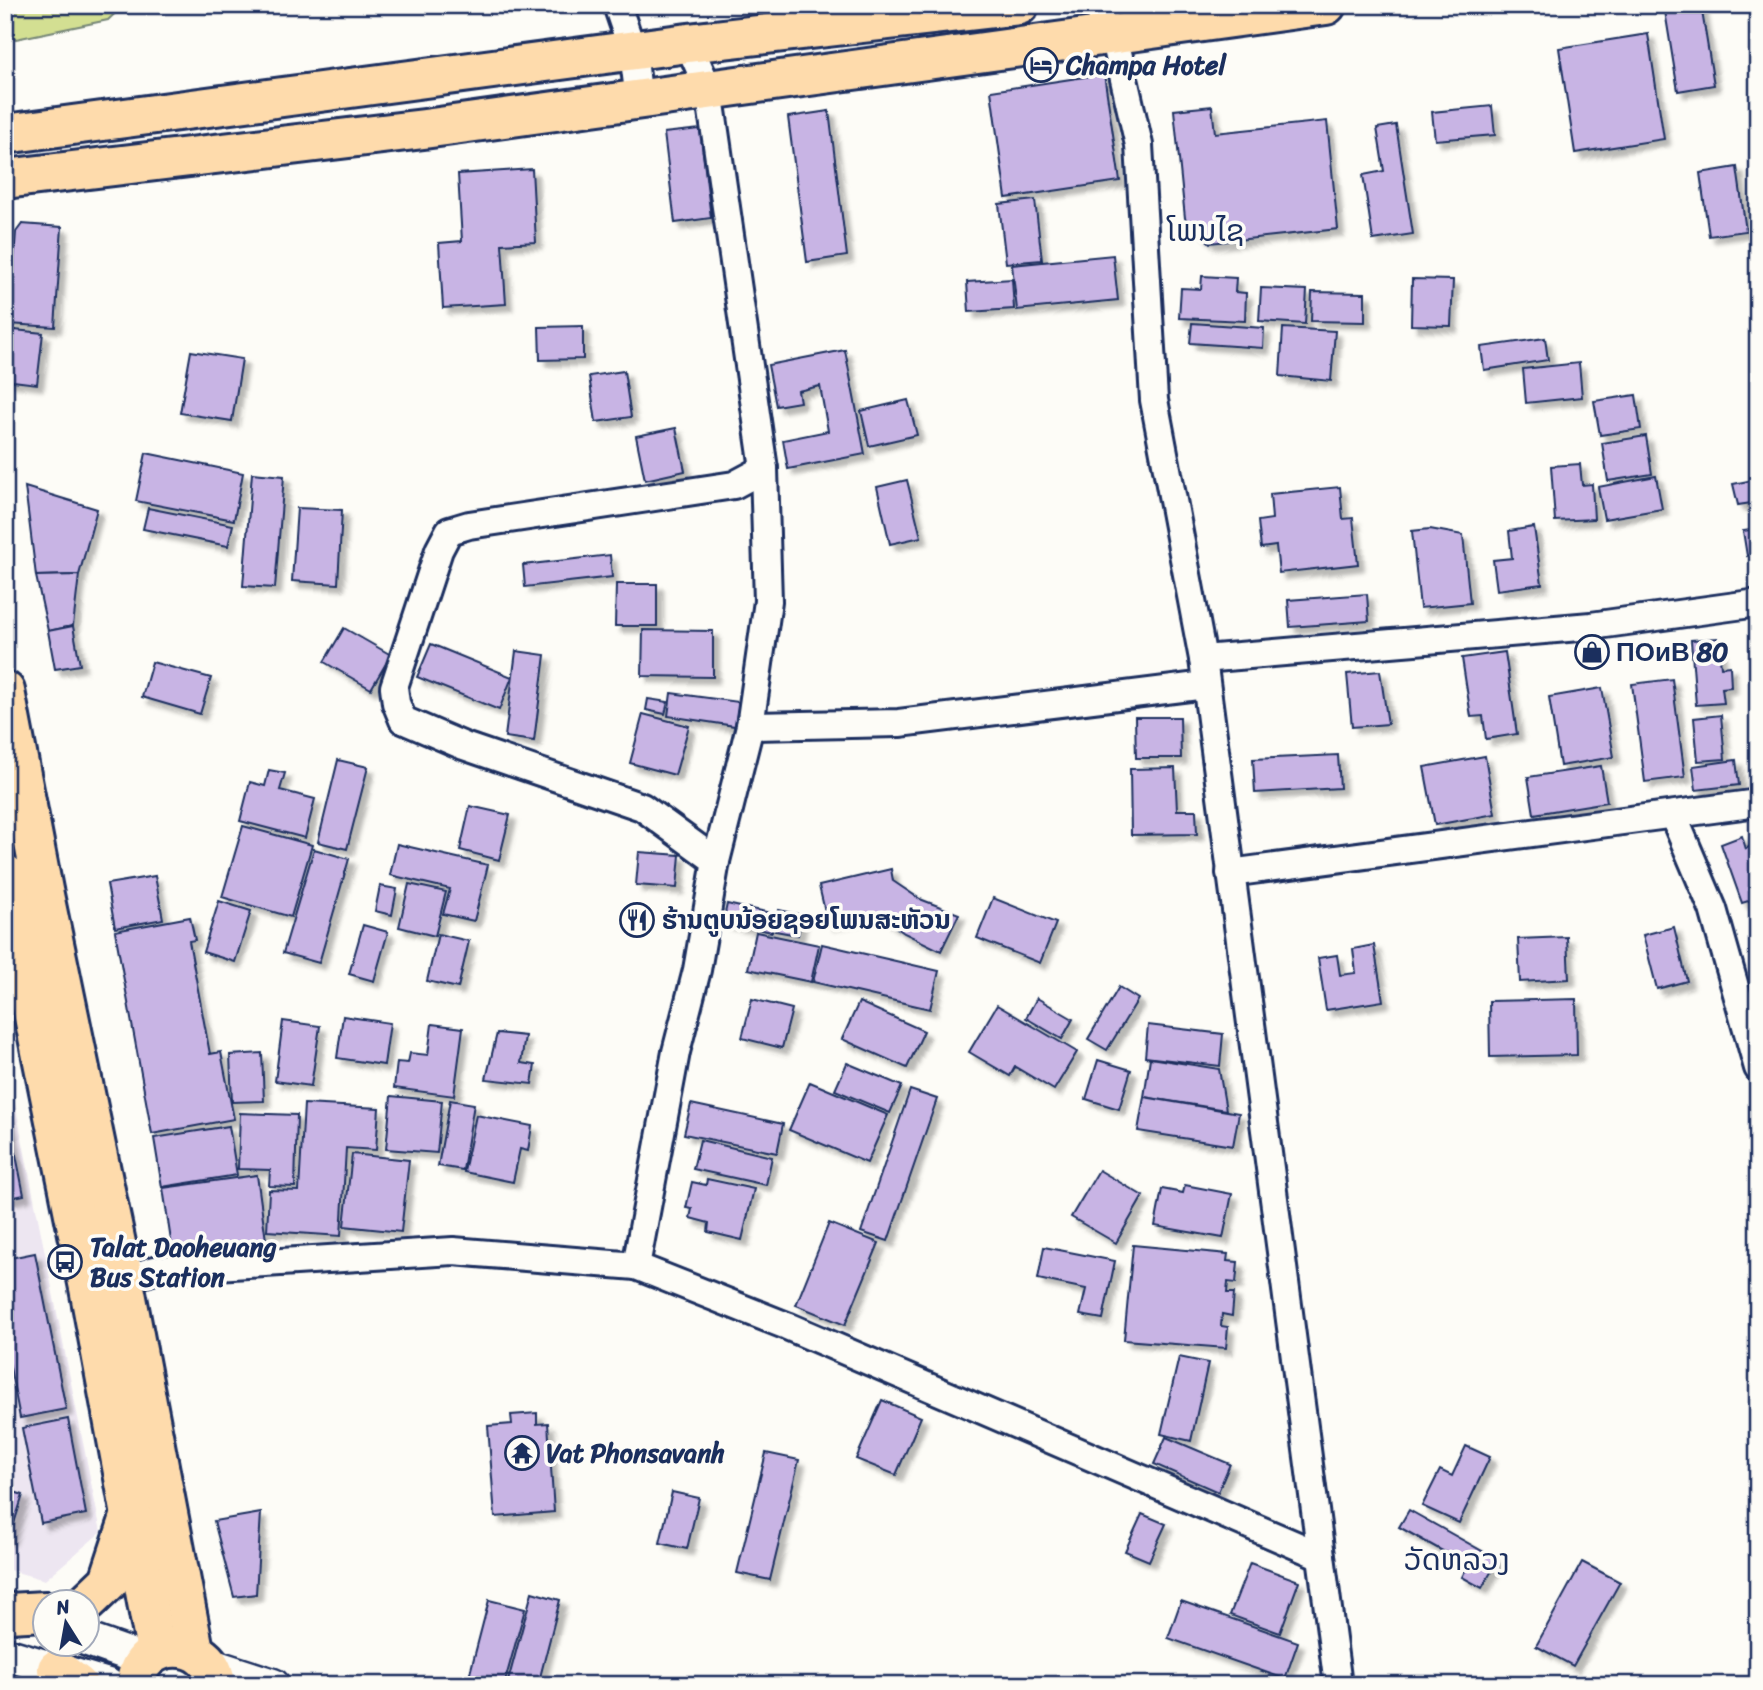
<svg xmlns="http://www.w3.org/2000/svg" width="1763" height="1690" font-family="Sriracha,'Noto Sans Lao',sans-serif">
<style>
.built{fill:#ede6f1}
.green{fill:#d3df92;stroke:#778778;stroke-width:2}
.building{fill:#c8b4e4;stroke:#1b2f5e;stroke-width:2;filter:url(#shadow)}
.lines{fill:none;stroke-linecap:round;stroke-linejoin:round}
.minor-casing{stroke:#1b2f5e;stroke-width:32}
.tertiary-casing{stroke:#1b2f5e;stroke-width:37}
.primary-casing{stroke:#1b2f5e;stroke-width:44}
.trunk-casing{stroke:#1b2f5e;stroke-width:44}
.minor{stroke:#fdfcf7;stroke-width:26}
.tertiary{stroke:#fdfcf7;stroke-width:32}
.primary{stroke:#fedbac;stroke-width:38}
.trunk{stroke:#fedbac;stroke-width:38}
.labels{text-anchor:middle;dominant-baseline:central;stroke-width:7;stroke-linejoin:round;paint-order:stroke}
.poi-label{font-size:26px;font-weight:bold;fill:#1b2f5e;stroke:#fdfcf7;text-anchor:start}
.quarter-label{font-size:30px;fill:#1b2f5e;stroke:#fdfcf7}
</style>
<defs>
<filter id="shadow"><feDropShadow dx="6" dy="6" stdDeviation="2" flood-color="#0004"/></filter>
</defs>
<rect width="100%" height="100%" fill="#fdfcf7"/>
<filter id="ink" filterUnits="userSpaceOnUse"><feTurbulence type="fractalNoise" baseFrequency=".0143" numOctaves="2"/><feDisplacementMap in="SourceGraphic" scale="14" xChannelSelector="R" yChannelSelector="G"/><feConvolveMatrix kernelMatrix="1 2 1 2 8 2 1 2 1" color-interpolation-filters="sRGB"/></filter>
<g filter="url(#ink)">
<polygon class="built" points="5,1054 101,1532 45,1580 5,1569"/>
<polygon class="green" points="5,5 124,5 108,20 6,41"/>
<g class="building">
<polygon points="766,5 800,5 801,8 767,13"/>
<polygon points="1664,5 1701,5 1714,85 1678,91"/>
<polygon points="1648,34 1664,139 1575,153 1559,48"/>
<polygon points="1104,74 1120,181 1006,198 991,91"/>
<polygon points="1212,106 1215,133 1327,121 1338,229 1210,243 1185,218 1174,110"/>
<polygon points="1492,106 1495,135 1435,140 1432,112"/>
<polygon points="829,111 847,256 807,262 788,117"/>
<polygon points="1396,125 1413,234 1373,240 1363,175 1384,171 1377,128"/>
<polygon points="700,129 711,218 675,223 664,133"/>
<polygon points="1737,167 1746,231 1709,236 1700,173"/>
<polygon points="532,169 536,242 502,244 506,304 443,308 439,243 462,241 458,174"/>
<polygon points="1035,200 1042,260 1006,263 999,204"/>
<polygon points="22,224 62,227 55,327 9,324 16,232"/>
<polygon points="1113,255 1118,300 1017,310 1012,265"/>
<polygon points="1202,276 1236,278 1235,292 1246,293 1245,321 1179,318 1181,288 1201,289"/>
<polygon points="1012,279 1014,309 969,312 967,282"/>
<polygon points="1412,279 1453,280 1451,326 1411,325"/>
<polygon points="1261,288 1307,290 1305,324 1259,321"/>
<polygon points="1312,292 1365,293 1365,322 1311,321"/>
<polygon points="1192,323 1264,328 1263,348 1190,343"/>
<polygon points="583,326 583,359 540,360 539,327"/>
<polygon points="1283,328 1335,331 1331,381 1280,376"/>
<polygon points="5,329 43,333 37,384 5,380"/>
<polygon points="1545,338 1548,360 1484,370 1481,347"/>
<polygon points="845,350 865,454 788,469 783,440 828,431 820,386 798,391 800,402 776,406 768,365"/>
<polygon points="191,351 242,359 232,421 180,413"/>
<polygon points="1579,363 1582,397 1526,403 1523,369"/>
<polygon points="624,371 631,417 596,422 589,376"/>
<polygon points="1636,395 1641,429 1600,435 1594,401"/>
<polygon points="908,400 917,435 869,446 861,411"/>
<polygon points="676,428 685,471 645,480 636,436"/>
<polygon points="1646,436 1652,474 1608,481 1602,443"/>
<polygon points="146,453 243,473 234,520 136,501"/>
<polygon points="1580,464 1582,485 1592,484 1594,519 1555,521 1551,466"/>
<polygon points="252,473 284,476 275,588 243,586"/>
<polygon points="1656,476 1662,509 1604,519 1598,487"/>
<polygon points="1758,479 1758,502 1738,505 1733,484"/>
<polygon points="907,480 921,537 890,544 877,487"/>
<polygon points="25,487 97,509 79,575 36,576"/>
<polygon points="1340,487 1343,519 1353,518 1358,564 1279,573 1276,546 1261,548 1258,521 1272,519 1270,494"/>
<polygon points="148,508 233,525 228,546 143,529"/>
<polygon points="297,508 342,510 338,584 292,581"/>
<polygon points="1534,527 1542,584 1497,590 1493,560 1512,558 1509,531"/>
<polygon points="1430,529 1463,535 1470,603 1420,608 1412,531"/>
<polygon points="1758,529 1758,554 1747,556 1743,531"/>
<polygon points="610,555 612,577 525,587 523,565"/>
<polygon points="79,575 73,626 48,631 36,576"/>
<polygon points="616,584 657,584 657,626 615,626"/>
<polygon points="1367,594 1369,621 1290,627 1288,600"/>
<polygon points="73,626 80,665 55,669 48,631"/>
<polygon points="344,628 391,655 371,689 324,662"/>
<polygon points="643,630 713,631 713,677 642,676"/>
<polygon points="1718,638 1721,667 1730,666 1731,687 1722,688 1724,703 1696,705 1691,640"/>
<polygon points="431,644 512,677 499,710 417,677"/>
<polygon points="516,651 545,655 534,741 505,737"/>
<polygon points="1505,652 1517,734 1486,739 1483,716 1471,717 1462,658"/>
<polygon points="152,662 211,678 200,714 142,697"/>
<polygon points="1380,671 1388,724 1352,727 1347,674"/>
<polygon points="1672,679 1685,777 1645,782 1632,684"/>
<polygon points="1602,688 1614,757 1560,766 1549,697"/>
<polygon points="671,693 739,702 735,726 668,716"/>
<polygon points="648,699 668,702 665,714 646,710"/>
<polygon points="643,714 689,726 675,775 630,763"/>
<polygon points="1721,715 1725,759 1698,761 1694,718"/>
<polygon points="1135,717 1180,717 1181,758 1136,758"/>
<polygon points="1338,755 1340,788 1255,793 1253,759"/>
<polygon points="1485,756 1495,814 1435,825 1424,767"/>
<polygon points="338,760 368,767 347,849 318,842"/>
<polygon points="1736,760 1739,785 1696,790 1693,766"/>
<polygon points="1601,766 1607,802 1534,814 1528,777"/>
<polygon points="1175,768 1177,810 1196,810 1197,834 1131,835 1130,769"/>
<polygon points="269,770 285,773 280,790 315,799 305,838 240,821 250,782 265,786"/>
<polygon points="470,806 510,815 499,860 460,850"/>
<polygon points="243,826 312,845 291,917 222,897"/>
<polygon points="1742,836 1746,849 1758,840 1758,898 1742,903 1721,844"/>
<polygon points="397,844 488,865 474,921 443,914 450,889 390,875"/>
<polygon points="314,849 349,859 319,963 283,953"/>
<polygon points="639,852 680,855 677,888 636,885"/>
<polygon points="891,869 893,881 920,899 959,914 941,951 904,933 876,913 828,924 819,886"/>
<polygon points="155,876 163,919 115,928 107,884"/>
<polygon points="409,884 446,892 435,936 399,927"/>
<polygon points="380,886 397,889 392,915 375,911"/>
<polygon points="993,898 1056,923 1040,963 977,938"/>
<polygon points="219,901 251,911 235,962 203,952"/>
<polygon points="727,904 745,908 741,926 723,922"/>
<polygon points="747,908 776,914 772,932 743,926"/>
<polygon points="779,910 802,915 798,935 775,931"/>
<polygon points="190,917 195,940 189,941 210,1054 221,1052 234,1119 152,1134 115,931"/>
<polygon points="363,925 388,932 374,981 349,974"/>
<polygon points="1674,927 1687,981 1657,989 1643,935"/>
<polygon points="756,932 819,945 811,982 748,969"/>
<polygon points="438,934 469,941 458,988 427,981"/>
<polygon points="1567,937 1569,979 1520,982 1518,939"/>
<polygon points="822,944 939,971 930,1009 813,982"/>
<polygon points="1374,945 1383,1001 1326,1010 1318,958 1337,955 1340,975 1356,973 1353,949"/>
<polygon points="1119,987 1138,999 1107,1050 1088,1039"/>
<polygon points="1037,998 1073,1019 1062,1039 1026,1018"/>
<polygon points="752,999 792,1009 782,1048 742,1038"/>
<polygon points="1576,999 1577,1055 1490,1057 1489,1001"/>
<polygon points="859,1002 924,1031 907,1068 842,1039"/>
<polygon points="997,1005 1077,1052 1054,1090 1015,1067 1010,1076 969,1052"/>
<polygon points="343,1016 390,1023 384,1065 337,1058"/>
<polygon points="283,1021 320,1026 311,1086 275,1081"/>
<polygon points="432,1024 463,1028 454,1096 394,1088 397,1062 408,1063 410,1053 428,1055"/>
<polygon points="1148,1025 1223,1034 1220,1066 1145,1057"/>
<polygon points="497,1033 525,1036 521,1063 535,1065 532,1084 486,1079"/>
<polygon points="262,1053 264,1101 232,1102 230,1055"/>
<polygon points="1150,1058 1219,1069 1226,1110 1144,1097"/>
<polygon points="1098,1060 1131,1070 1119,1109 1086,1099"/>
<polygon points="847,1063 902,1086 890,1113 835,1090"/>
<polygon points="810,1082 888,1115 867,1163 789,1130"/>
<polygon points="910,1090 937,1099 888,1241 861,1232"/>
<polygon points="391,1096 442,1101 437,1153 386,1149"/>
<polygon points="1144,1097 1239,1113 1233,1146 1138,1131"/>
<polygon points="5,1100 24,1195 5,1199"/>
<polygon points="450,1100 474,1104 463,1170 438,1166"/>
<polygon points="304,1104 379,1108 376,1150 346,1148 341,1236 267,1231 269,1190 299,1191"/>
<polygon points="691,1104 783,1124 777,1153 684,1134"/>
<polygon points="240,1113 297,1115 295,1187 269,1186 270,1170 238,1169"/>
<polygon points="476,1115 532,1126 528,1151 520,1149 513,1182 464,1172"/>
<polygon points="229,1126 237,1175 162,1187 154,1138"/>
<polygon points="700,1140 772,1157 766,1185 693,1169"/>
<polygon points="352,1154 409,1160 401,1232 344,1226"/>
<polygon points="1099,1170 1143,1196 1116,1243 1071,1217"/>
<polygon points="257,1175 266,1240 173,1254 163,1188"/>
<polygon points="707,1179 754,1189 742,1240 708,1232 709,1223 690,1218 692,1209 686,1208 692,1182 706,1185"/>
<polygon points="1185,1185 1232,1194 1223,1238 1155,1226 1162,1189 1183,1193"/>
<polygon points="829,1223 879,1243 845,1325 796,1305"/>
<polygon points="1133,1245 1228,1254 1227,1261 1238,1262 1236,1283 1228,1282 1227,1293 1234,1293 1232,1316 1222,1314 1221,1326 1228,1327 1226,1348 1124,1340"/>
<polygon points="1044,1247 1115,1261 1103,1319 1080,1315 1086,1289 1038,1279"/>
<polygon points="35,1253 66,1409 20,1418 5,1342 5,1259"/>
<polygon points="1179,1357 1208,1363 1191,1441 1161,1434"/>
<polygon points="882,1400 921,1417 896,1475 856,1459"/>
<polygon points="537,1413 537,1424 548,1423 554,1512 495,1517 488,1426 512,1424 511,1415"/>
<polygon points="68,1419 86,1514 41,1523 22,1428"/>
<polygon points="1166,1437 1230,1464 1218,1492 1154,1464"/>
<polygon points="1466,1446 1490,1457 1459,1523 1422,1506 1440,1470 1452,1476"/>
<polygon points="766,1453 799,1460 770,1580 737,1573"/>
<polygon points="5,1489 23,1495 9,1539 5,1538"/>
<polygon points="672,1492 699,1498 687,1549 660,1543"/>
<polygon points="1409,1510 1498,1560 1482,1588 1462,1577 1468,1565 1399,1527"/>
<polygon points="261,1513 256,1594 234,1597 214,1521"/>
<polygon points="1142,1514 1166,1524 1149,1561 1125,1551"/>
<polygon points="1582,1562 1620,1582 1573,1666 1536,1646"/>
<polygon points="1250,1563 1299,1581 1280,1633 1230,1615"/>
<polygon points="532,1592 560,1600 538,1685 507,1685"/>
<polygon points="489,1600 525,1609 504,1685 469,1677"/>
<polygon points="1181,1601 1298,1642 1285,1679 1168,1638"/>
</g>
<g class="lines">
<g class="minor-casing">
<g id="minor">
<polyline points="617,5 633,52 639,100"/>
<polyline points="1096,5 1114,35 1139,145 1154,400 1203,659 1338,1685"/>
<polyline points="688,43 709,90 764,469 768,601 750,726 899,723 1206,685"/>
<polyline points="1203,659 1591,626 1758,603"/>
<polyline points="750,726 716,861 697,970 676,1052 636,1266 787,1326 1321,1556"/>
<polyline points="1673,815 1713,909 1758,1068"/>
<polyline points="716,861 642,807 464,746 403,720 396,703 394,687 439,550 449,531 469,525 734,485 764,469"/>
<polyline points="1230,873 1758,803"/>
<polyline points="109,1284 155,1270 453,1251 636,1266"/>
</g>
</g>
<g class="tertiary-casing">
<g id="tertiary">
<polyline points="88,1640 145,1660"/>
<polyline points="5,1654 108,1685"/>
<polyline points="211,1665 273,1685"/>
</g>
</g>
<g class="primary-casing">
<g id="primary">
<polyline points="87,1602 109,1581 131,1514"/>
<polyline points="8,1613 46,1611"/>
<polyline points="57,1669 78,1685"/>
</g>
</g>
<g class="trunk-casing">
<g id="trunk">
<polyline points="5,134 688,43 1019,5"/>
<polyline points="5,179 424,129 1326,5"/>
<polyline points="5,691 43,890 124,1282 194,1650"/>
<polyline points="5,874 89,1288 156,1651"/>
<path d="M136 1685C138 1635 213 1636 216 1685"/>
</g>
</g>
<use href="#minor" class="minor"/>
<use href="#tertiary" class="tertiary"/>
<use href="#primary" class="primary"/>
<use href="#trunk" class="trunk"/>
</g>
</g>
<defs>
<g id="hotel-ring" transform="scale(1.75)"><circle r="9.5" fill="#fdfcf7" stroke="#1b2f5e" stroke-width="1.5"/><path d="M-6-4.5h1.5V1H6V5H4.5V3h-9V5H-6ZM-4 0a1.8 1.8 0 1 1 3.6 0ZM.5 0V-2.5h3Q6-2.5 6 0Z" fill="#1b2f5e"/></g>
<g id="shop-ring" transform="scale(1.75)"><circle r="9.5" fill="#fdfcf7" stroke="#1b2f5e" stroke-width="1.5"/><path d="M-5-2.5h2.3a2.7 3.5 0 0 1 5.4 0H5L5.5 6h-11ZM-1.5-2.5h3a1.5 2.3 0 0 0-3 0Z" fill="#1b2f5e"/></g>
<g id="restaurant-ring" transform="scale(1.75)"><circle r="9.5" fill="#fdfcf7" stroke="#1b2f5e" stroke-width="1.5"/><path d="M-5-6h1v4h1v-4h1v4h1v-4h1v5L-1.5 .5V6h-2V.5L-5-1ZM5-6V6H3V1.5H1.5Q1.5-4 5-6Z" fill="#1b2f5e"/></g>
<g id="bus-ring" transform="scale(1.75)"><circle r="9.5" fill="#fdfcf7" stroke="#1b2f5e" stroke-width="1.5"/><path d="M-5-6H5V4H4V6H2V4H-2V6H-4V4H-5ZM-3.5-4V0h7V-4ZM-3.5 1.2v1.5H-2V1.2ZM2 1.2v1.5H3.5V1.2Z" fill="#1b2f5e"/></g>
<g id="temple-ring" transform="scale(1.75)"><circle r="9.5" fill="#fdfcf7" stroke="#1b2f5e" stroke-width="1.5"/><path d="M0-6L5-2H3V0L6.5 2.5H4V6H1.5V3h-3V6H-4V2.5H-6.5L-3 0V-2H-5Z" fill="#1b2f5e"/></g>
</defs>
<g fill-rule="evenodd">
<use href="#hotel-ring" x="1041" y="65"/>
<use href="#shop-ring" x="1592" y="652"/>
<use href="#restaurant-ring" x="637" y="920"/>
<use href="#bus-ring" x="65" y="1262"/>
<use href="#temple-ring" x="522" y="1453"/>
</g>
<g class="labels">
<g class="poi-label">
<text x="1066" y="65">Champa Hotel</text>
<text x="1616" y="652">ПОиВ 80</text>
<text x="662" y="920">ຮ້ານຕູບນ້ອຍຊອຍໂພນສະຫັວນ</text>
<text x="90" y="1247">Talat Daoheuang<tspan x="90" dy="30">Bus Station</tspan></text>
<text x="546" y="1453">Vat Phonsavanh</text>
</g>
<g class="quarter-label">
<text x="1206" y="231">ໂພນໄຊ</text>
<text x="1457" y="1560">ວັດຫລວງ</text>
</g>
</g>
<rect width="1763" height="1690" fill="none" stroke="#fdfcf7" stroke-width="28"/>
<rect x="14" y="14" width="1735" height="1662" fill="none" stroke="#1b2f5e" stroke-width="2.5" filter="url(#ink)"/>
<g transform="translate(66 1623) rotate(349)"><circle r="33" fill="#fdfcf7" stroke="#a3aaba" stroke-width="2"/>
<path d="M0-5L12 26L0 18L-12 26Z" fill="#1b2f5e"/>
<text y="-10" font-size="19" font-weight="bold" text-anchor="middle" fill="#1b2f5e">N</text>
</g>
</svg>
